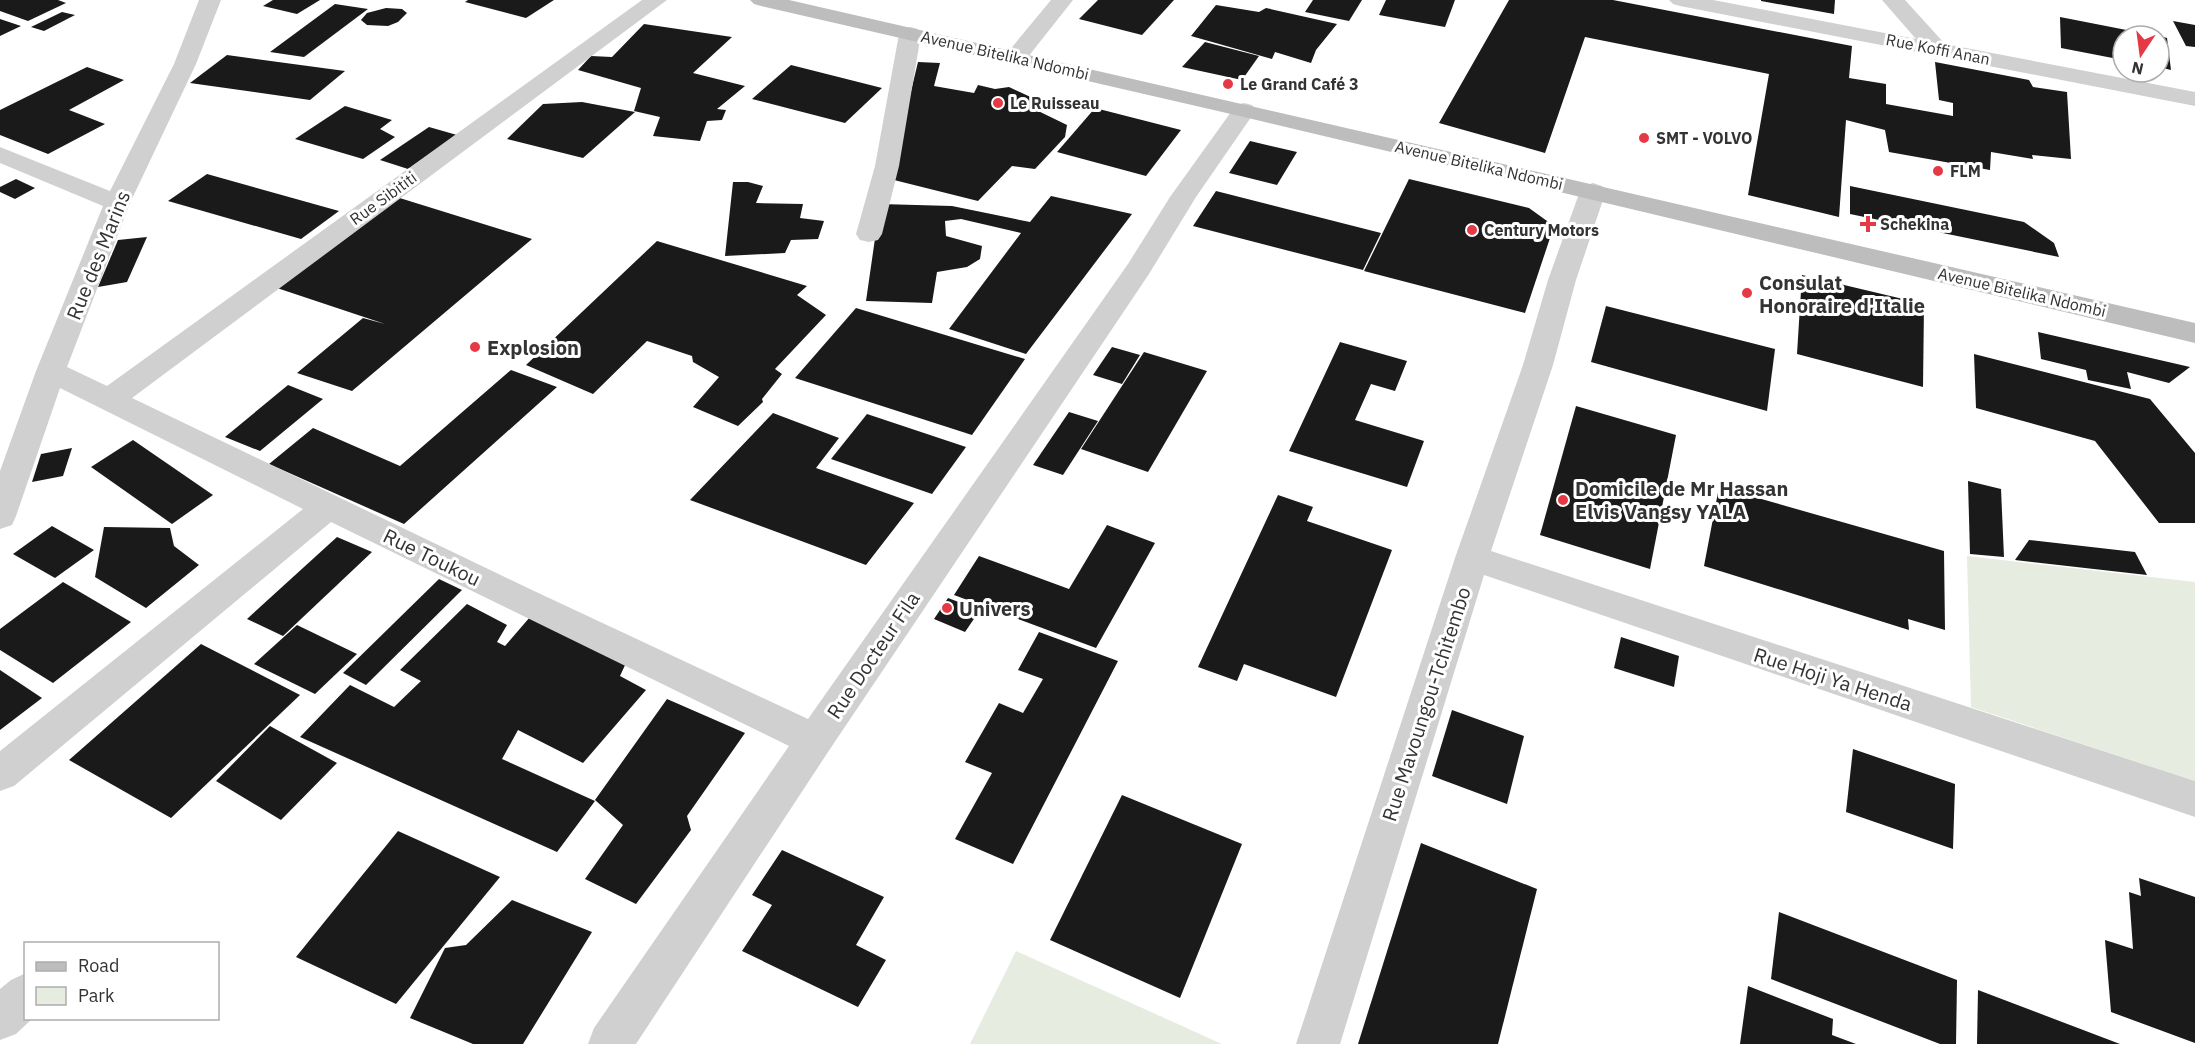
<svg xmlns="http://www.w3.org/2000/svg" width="2195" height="1044" font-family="'IBM Plex Sans',sans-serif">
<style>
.green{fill:#e6ecdf}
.building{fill:#1a1a1a}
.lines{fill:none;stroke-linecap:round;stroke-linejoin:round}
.street{fill:#d0d0d0;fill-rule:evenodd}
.secondary{fill:#bdbdbd;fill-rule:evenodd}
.poi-dot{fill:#e63946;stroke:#fff;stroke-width:2}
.labels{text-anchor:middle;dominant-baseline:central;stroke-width:6;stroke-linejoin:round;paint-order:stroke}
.far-street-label{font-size:16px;fill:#333;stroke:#fff}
.far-poi-label{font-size:16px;font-weight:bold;fill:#333;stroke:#fff;text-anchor:start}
.street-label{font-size:20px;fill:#333;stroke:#fff}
.poi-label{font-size:20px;font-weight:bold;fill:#333;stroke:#fff;text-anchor:start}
</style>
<rect width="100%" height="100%" fill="#fff"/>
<g class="green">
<polygon points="1967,556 2195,582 2195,781 1971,707"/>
<polygon points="1016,951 1222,1044 970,1044"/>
</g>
<g class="building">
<polygon points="0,0 58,0 66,3 28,21 0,11"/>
<polygon points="273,0 320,0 297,14 263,6"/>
<polygon points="468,0 554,0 526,18 465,2"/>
<polygon points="1098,0 1174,0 1142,35 1079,19"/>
<polygon points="1313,0 1362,0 1349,21 1305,12"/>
<polygon points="1386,0 1455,0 1445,27 1379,15"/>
<polygon points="1509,0 1613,0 1852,46 1849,78 1886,84 1886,104 1953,116 1953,103 1939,100 1935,62 2029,80 2033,87 2067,92 2071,159 2032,155 2033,159 1991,152 1990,170 1889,152 1885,130 1846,120 1839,217 1748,195 1769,74 1585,37 1545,153 1439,123"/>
<polygon points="1761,0 1835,0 1834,14 1761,1"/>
<polygon points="335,4 368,9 304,57 270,52"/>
<polygon points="1216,5 1259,12 1266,8 1337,24 1316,50 1311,63 1275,52 1272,59 1191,36"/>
<polygon points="386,8 402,9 407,13 398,22 388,26 367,25 361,20 367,13"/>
<polygon points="62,12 75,15 44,31 31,27"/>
<polygon points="2060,17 2152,35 2152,36 2123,36 2123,60 2061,48"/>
<polygon points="0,19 21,26 0,36"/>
<polygon points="2173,21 2195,25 2195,47 2186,46"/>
<polygon points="644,24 732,37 693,73 745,86 717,109 726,110 722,120 707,121 700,141 653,136 660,117 634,111 641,88 578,70 591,56 612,57"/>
<polygon points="2159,36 2167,38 2171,70 2159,67"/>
<polygon points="1205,42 1259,56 1242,80 1182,67"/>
<polygon points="227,55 345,71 310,100 190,83"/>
<polygon points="918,62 940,63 934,86 974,93 978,85 995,89 1009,87 1037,100 1030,107 1067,125 1065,137 1035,169 1012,166 978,201 890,179"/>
<polygon points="791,65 882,88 845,123 752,99"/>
<polygon points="87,67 124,80 69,110 105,124 48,154 0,135 0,110"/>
<polygon points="582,102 635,112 583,158 507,139 543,104"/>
<polygon points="345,106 392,120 380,129 395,137 363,159 295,139"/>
<polygon points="1095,108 1181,130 1146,176 1057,152"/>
<polygon points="429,127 457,135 408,169 380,160"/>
<polygon points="1250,141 1297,152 1277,185 1229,173"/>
<polygon points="207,174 339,211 301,239 168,201"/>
<polygon points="16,179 35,188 15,199 0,192 0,187"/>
<polygon points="1409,179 1529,208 1554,226 1525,313 1364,271"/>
<polygon points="733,182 748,182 763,186 756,203 803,204 800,218 824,221 818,239 791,240 785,253 725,256"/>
<polygon points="1850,186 2024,222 2054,243 2059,257 1850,214"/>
<polygon points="1216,191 1381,233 1363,270 1193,226"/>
<polygon points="390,195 532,239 352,391 297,373 363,318 385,324 268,285"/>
<polygon points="1051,196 1132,214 1026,354 949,329 1021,233 961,219 945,221 946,236 982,246 980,259 967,267 937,272 932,303 866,301 880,204 952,206 1030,222"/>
<polygon points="147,237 127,282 98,287 118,240"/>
<polygon points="657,241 807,286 797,295 826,315 775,369 782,374 762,399 763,402 738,426 693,407 719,377 693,362 692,356 647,341 593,394 526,365"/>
<polygon points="1802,275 1924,304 1923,387 1797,354"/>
<polygon points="1606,306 1775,349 1767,411 1591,362"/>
<polygon points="856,308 1025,359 972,435 795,378"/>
<polygon points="2038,332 2190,367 2169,383 2127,372 2131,389 2088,380 2086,370 2041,359"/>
<polygon points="1340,342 1407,361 1395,391 1371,384 1355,420 1424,441 1407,487 1289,451"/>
<polygon points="1112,347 1140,355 1122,384 1093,375"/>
<polygon points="1144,352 1207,371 1148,472 1081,449"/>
<polygon points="1974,354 2150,399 2195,453 2195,523 2159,523 2095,441 1976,408"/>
<polygon points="511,370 557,387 404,524 269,464 313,428 400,466"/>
<polygon points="288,385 323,399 260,451 225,437"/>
<polygon points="1576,406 1676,435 1650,569 1540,535"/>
<polygon points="1069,412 1098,421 1063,475 1033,465"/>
<polygon points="773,413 839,438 816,468 914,503 866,565 690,500"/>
<polygon points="867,414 966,447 932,494 831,459"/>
<polygon points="133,440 213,495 172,524 91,467"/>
<polygon points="72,448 63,476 32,482 41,454"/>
<polygon points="1968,481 2001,489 2004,557 1970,554"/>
<polygon points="1719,487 1944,551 1945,630 1908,619 1909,630 1704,566"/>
<polygon points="1278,495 1313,507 1307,521 1392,550 1336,697 1244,664 1237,681 1198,667"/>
<polygon points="1107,525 1155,543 1096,648 954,595 979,556 1069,589"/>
<polygon points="52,526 94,550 55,578 13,554"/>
<polygon points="104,527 170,528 174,546 199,565 146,608 95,577"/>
<polygon points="337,537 372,552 283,636 247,619"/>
<polygon points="2029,540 2135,552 2147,575 2015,560"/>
<polygon points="439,579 462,590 366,685 343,673"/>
<polygon points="63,582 131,622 53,683 0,650 0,629"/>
<polygon points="948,598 980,610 965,632 934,619"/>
<polygon points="467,604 507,625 497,642 505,646 530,617 626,663 620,676 646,690 583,763 518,730 502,759 595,801 557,852 300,737 350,685 394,707 421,681 400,670"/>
<polygon points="297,625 357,654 315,694 254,664"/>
<polygon points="1039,632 1118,661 1013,864 955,839 992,773 965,762 999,703 1023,713 1043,679 1018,670"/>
<polygon points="1621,637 1679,656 1674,687 1614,668"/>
<polygon points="201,644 300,695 171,818 69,760"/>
<polygon points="0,670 42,698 0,730"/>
<polygon points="667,699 745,733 687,816 691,830 636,904 585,879 623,825 595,800"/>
<polygon points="1452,710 1524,736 1507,804 1432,776"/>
<polygon points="270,726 337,763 281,820 216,781"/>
<polygon points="1853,749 1955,784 1953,849 1846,812"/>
<polygon points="1122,795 1242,844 1180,998 1050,940"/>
<polygon points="398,831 500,877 396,1004 296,957"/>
<polygon points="1421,843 1537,889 1498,1044 1358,1044"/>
<polygon points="782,850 884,897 856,945 886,960 858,1007 742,951 772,905 752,895"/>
<polygon points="2139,878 2195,897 2195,1043 2111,1012 2105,940 2133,949 2129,892 2141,896"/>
<polygon points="512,900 592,932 523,1044 473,1044 410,1018 445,948 466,945"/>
<polygon points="1779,912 1957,980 1956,1044 1940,1044 1771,979"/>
<polygon points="1748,986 1833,1019 1832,1035 1856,1044 1740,1044"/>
<polygon points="1978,990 2120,1044 1977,1044"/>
</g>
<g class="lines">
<g class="street">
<polygon points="199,0 221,0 196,64 130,203 67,367 107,386 642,0 667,0 132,398 532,590 808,719 1128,264 1170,197 1236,105 1244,103 1252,105 1256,110 1196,197 1149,274 828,752 636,1044 588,1044 594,1028 789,746 331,522 14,786 0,791 0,751 303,509 60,388 16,516 12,525 0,529 0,471 36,371 103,206 0,163 0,147 110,191 174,64"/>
<polygon points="1051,0 1073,0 1024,62 1016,64 1008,62 1005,57 1008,52"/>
<polygon points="1669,0 1713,0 1916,39 1882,0 1905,0 1945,44 2195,92 2195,106 1680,6 1673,4"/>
<polygon points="910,27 918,29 921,34 899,166 882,234 878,240 869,242 860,240 856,234 875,166 899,34 902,29"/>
<polygon points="1593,183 1602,186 1606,191 1576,280 1553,365 1491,551 2195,781 2195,817 1484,575 1340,1044 1296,1044 1455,558 1523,365 1548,280 1580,191 1584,186"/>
<polygon points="26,973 26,1018 33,1018 16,1034 0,1040 0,989 11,980"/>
</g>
<polygon class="secondary" points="750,0 789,0 2195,323 2195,343 1244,117 761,6 754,4"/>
</g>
<g class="poi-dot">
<circle cx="1228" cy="84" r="6"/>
<circle cx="998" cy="103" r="6"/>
<circle cx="1644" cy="138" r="6"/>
<circle cx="1938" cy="171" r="6"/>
<path d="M1865 215h6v6h6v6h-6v6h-6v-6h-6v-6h6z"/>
<circle cx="1472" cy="230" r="6"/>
<circle cx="1747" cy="293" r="6"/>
<circle cx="475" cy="347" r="6"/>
<circle cx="1563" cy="500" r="6"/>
<circle cx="947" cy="608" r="6"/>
</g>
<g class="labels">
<g class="far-street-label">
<text transform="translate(1938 49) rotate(11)">Rue Koffi Anan</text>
<text transform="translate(1005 55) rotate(13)">Avenue Bitelika Ndombi</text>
<text transform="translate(1479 165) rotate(13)">Avenue Bitelika Ndombi</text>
<text transform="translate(383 198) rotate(-36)">Rue Sibititi</text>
<text transform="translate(2022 292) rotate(13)">Avenue Bitelika Ndombi</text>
</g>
<g class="far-poi-label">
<text x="1240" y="84">Le Grand Café 3</text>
<text x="1010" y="103">Le Ruisseau</text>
<text x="1656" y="138">SMT - VOLVO</text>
<text x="1950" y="171">FLM</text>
<text x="1880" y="224">Schekina</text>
<text x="1484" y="230">Century Motors</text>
</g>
<g class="street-label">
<text transform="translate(98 255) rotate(-68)">Rue des Marins</text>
<text transform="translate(432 557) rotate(26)">Rue Toukou</text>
<text transform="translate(873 655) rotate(-56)">Rue Docteur Fila</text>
<text transform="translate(1833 679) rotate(18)">Rue Hoji Ya Henda</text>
<text transform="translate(1426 704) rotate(-72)">Rue Mavoungou-Tchitembo</text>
</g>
<g class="poi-label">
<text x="1759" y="282">Consulat<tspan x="1759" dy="23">Honoraire d'Italie</tspan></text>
<text x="487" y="347">Explosion</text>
<text x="1575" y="488">Domicile de Mr Hassan<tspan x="1575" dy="23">Elvis Vangsy YALA</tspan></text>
<text x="959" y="608">Univers</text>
</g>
</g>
<rect x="24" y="942" width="195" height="78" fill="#ffffff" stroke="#adadad" stroke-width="1.5"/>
<rect x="36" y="962" width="30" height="9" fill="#bdbdbd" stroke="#adadad" stroke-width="1.5"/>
<text x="78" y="972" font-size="18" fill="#333333">Road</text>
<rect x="36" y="987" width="30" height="18" fill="#e6ecdf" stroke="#adadad" stroke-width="1.5"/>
<text x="78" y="1002" font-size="18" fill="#333333">Park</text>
<g transform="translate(2141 54) rotate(193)"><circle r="28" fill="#ffffff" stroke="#adadad" stroke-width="1.5"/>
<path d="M0-4.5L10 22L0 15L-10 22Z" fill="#e63946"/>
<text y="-9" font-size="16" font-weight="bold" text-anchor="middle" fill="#333333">N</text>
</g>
</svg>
